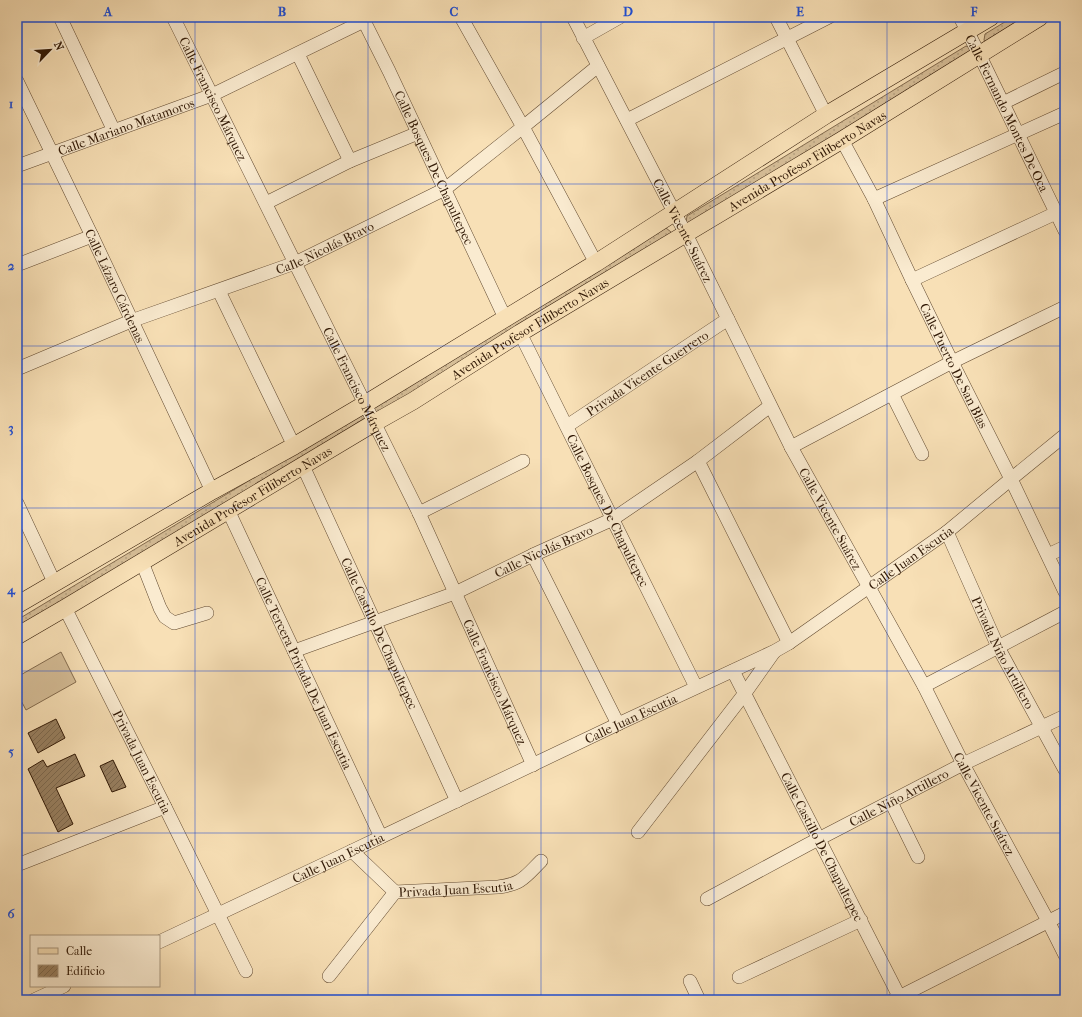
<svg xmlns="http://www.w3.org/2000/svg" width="1082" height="1017" font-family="'IM FELL French Canon',serif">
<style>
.grass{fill:url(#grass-dots);stroke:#836b4e}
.garden{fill:#d6be98;stroke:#836b4e}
.building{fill:url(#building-hatch);stroke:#301805}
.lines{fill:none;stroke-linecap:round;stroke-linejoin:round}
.minor-casing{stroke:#624a31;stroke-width:14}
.major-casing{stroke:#301805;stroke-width:18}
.minor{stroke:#faebd0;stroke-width:13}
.major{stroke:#f8e0b6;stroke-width:17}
.grid{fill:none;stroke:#1d4ed8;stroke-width:1;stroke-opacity:0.55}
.labels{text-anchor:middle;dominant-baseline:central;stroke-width:3;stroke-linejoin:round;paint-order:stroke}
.street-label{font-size:13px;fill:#301805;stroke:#faebd0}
.neatline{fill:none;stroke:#1d4ed8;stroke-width:1.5}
.grid-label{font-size:13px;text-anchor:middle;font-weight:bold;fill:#1d4ed8}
</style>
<defs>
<pattern id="grass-dots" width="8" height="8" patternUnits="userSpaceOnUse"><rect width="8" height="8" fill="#d6be98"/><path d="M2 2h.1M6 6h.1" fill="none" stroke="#b8a382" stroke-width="1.8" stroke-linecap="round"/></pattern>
<pattern id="building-hatch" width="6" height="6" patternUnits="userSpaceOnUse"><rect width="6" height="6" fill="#988061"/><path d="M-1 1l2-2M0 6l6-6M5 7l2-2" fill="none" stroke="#7c684e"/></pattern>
</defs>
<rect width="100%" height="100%" fill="#f8e0b6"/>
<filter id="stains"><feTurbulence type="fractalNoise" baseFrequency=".005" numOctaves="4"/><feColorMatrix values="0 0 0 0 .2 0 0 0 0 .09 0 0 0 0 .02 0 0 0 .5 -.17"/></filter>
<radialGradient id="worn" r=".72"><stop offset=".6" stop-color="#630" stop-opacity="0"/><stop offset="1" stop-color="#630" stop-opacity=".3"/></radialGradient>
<g class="grass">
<polygon points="1013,17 1035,17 986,44 984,40 985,34"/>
<polygon points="966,46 969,47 972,52 690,227 686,222 687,216"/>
<polygon points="666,228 671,232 672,236 382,413 373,412 374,405 662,230"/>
<polygon points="360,414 363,415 365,418 17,633 17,620"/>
</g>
<polygon class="garden" points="61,652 76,682 26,710 17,693 17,677"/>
<g class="building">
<polygon points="56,719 65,738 38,753 28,733"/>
<polygon points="75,754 85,776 56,788 73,824 58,832 28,769 43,760 47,767"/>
<polygon points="113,760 126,787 112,792 100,766"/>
</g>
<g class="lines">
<g class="minor-casing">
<g id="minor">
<polyline points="60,17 114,131"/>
<path id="s1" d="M173 17 419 513 533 765"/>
<path id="s2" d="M362 17 389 71 505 318"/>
<polyline points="461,17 523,127 596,263"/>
<path id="s3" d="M573 17 674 212 686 234 791 447 924 686 963 764 1048 921 1065 955"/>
<polyline points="776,17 826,115"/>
<path id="s4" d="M960 17 979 54 1065 231"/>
<polyline points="583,38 620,17"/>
<polyline points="298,54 350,161"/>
<path id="s5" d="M17 81 92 236 212 491"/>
<polyline points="1003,103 1064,73"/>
<polyline points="627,120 829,17"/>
<path id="s6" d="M842 140 874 199 912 280 952 362 1011 479 1065 592"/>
<path id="s7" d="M17 166 212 95 364 21"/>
<polyline points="874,199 1065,113"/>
<polyline points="266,203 350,161 418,133"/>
<polyline points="17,265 92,236"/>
<polyline points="912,280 1056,213"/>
<polyline points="219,291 294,446"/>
<path id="s8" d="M520 333 696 687"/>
<path id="s9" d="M17 369 131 321 295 263 445 189 523 127 598 66"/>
<polyline points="892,394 922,454"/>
<path id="s10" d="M567 426 728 319"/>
<polyline points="791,447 952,362 1065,307"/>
<polyline points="698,461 789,643"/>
<path id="s11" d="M303 466 457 801"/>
<polyline points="17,503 55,584"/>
<path id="s12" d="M228 510 381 837"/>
<polyline points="419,513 523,461"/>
<path id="s13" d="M947 532 998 647 1065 770"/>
<polyline points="533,555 618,724"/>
<polyline points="1048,555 1065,547"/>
<polyline points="142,562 160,608 165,617 174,623 207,613"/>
<path id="s14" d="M65 608 165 807 246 971"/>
<path id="s15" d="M294 651 455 593 533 555 613 519 698 461 770 406"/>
<path id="s16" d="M733 671 901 1000"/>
<polyline points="924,686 1065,612"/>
<polyline points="891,802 918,857"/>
<polyline points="638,832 745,693 774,652"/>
<path id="s17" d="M352 851 395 892 498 887C522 884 525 877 541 861"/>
<polyline points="17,865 165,807"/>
<path id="s18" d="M707 899 807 845 963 764 1065 716"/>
<path id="s19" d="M159 942 352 851 381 837 618 724 775 651 789 643 947 532 1011 479 1065 435"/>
<polyline points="329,976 395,892"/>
<polyline points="739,977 861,920"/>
<polyline points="690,981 699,1000"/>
<polyline points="34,1000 64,986"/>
<polyline points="893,1000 1065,913"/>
</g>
</g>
<g class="major-casing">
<g id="major">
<polyline points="17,605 212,491 294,446 365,404 596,263 826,115 991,17"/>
<path id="s20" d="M17 636 65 608 374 423 413 401 520 333 842 140 1040 17"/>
</g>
</g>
<use href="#minor" class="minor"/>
<use href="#major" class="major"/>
</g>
<path class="grid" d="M195 17V1000M368 17V1000M541 17V1000M714 17V1000M887 17V1000M17 184H1065M17 346H1065M17 508H1065M17 671H1065M17 833H1065"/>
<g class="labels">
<g class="street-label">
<text stroke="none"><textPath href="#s1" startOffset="91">Calle Francisco Márquez</textPath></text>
<text stroke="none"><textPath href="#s4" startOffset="107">Calle Fernando Montes De Oca</textPath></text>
<text stroke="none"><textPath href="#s7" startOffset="116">Calle Mariano Matamoros</textPath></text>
<text stroke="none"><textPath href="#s20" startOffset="922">Avenida Profesor Filiberto Navas</textPath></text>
<text stroke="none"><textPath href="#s2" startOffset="167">Calle Bosques De Chapultepec</textPath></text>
<text stroke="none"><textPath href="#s3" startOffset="240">Calle Vicente Suárez</textPath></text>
<text stroke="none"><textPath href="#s9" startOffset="331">Calle Nicolás Bravo</textPath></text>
<text stroke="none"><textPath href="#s5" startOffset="227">Calle Lázaro Cárdenas</textPath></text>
<text stroke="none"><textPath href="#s20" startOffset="598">Avenida Profesor Filiberto Navas</textPath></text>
<text stroke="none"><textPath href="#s6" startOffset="252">Calle Puerto De San Blas</textPath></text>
<text stroke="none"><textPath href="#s10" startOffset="96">Privada Vicente Guerrero</textPath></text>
<text stroke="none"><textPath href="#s1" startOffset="415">Calle Francisco Márquez</textPath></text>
<text stroke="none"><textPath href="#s20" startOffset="274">Avenida Profesor Filiberto Navas</textPath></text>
<text stroke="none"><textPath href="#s8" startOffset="198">Calle Bosques De Chapultepec</textPath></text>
<text stroke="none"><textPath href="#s3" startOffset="564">Calle Vicente Suárez</textPath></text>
<text stroke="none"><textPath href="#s15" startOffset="269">Calle Nicolás Bravo</textPath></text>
<text stroke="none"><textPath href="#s19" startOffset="846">Calle Juan Escutia</textPath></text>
<text stroke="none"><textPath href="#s11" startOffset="184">Calle Castillo De Chapultepec</textPath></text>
<text stroke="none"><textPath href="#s13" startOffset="133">Privada Niño Artillero</textPath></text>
<text stroke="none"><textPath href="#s12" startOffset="180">Calle Tercera Privada De Juan Escutia</textPath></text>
<text stroke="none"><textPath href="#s1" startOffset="739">Calle Francisco Márquez</textPath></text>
<text stroke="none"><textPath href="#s19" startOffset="522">Calle Juan Escutia</textPath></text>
<text stroke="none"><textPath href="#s14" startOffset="172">Privada Juan Escutia</textPath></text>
<text stroke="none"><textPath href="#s18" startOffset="217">Calle Niño Artillero</textPath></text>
<text stroke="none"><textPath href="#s3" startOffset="888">Calle Vicente Suárez</textPath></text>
<text stroke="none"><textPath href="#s16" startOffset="197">Calle Castillo De Chapultepec</textPath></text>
<text stroke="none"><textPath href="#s19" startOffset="198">Calle Juan Escutia</textPath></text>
<text stroke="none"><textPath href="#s17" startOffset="120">Privada Juan Escutia</textPath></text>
</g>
</g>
<rect width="1082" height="1017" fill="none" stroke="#f8e0b6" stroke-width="44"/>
<rect x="30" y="935" width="130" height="52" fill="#faebd0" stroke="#a9977f"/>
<rect x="38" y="948" width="20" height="6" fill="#f8e0b6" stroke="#a9977f"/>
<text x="66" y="955" font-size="12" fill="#301805">Calle</text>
<rect x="38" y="965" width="20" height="12" fill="url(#building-hatch)" stroke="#a9977f"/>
<text x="66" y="975" font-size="12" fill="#301805">Edificio</text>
<g transform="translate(50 50) rotate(65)" stroke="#faebd0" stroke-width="3" paint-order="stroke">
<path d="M0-3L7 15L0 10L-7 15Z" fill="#301805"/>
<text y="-6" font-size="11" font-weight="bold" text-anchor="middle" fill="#301805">N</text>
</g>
<rect x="22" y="22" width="1038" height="973" class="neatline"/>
<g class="grid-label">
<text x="108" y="16">A</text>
<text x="282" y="16">B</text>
<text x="454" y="16">C</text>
<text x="628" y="16">D</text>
<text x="800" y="16">E</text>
<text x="974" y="16">F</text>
<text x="11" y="108">1</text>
<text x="11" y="270">2</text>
<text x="11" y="432">3</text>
<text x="11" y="594">4</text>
<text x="11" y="756">5</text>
<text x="11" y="918">6</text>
</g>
<rect width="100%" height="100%" filter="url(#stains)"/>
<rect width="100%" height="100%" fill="url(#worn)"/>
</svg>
